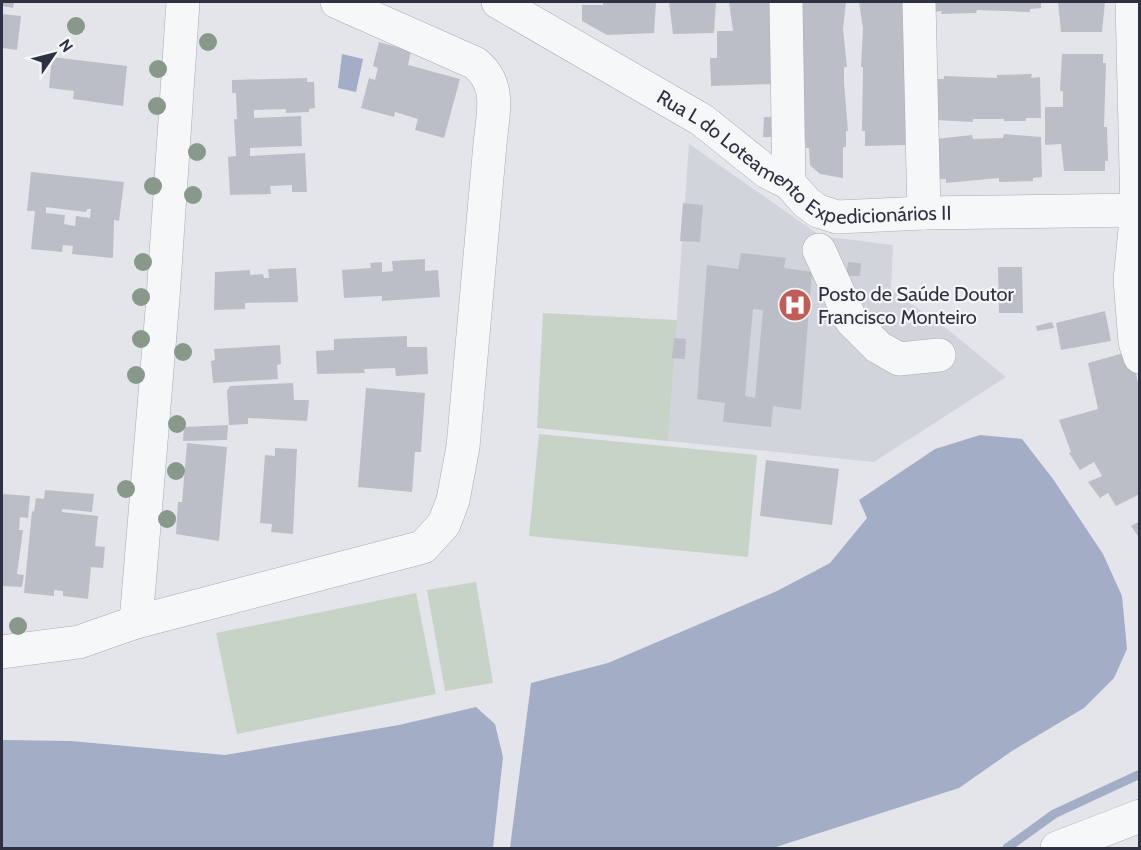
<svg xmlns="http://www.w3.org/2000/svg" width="1141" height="850" font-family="Cabin,sans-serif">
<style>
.built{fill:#d2d4dc}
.green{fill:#c7d3c6}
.water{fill:#a4adc6}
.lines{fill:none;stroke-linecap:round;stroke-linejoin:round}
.stream{stroke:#a4adc6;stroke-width:9}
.building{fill:#bcbec7;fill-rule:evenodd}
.minor-casing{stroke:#aaabb4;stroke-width:34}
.minor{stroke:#f6f7f9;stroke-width:33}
.tree{fill:#88998b}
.labels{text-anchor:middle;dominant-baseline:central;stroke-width:4.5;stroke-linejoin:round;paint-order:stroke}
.street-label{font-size:20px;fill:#2e3141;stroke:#f4f5f8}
.poi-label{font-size:20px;fill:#2e3141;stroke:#f4f5f8;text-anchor:start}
</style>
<rect width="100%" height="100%" fill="#e4e5ea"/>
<polygon class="built" points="689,144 821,236 893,245 891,290 946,328 1006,377 874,462 668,441"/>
<g class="green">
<polygon points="543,313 677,320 668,441 537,428"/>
<polygon points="539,434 757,455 748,557 529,536"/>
<polygon points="476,582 493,683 445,691 427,590"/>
<polygon points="416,593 436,694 237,734 216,633"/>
</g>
<g class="water">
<polygon points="342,54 363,59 356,92 338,88"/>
<polygon points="980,435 1022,439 1053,479 1103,554 1122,596 1127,649 1114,678 1084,708 1012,751 959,788 773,848 510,848 531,683 608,663 777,591 830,563 867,518 859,500 935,449"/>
<polygon points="476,707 495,724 503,757 493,848 2,848 2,740 71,741 225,755 399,725"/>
</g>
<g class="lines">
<polyline class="stream" points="1007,848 1054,814 1140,774"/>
</g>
<g class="building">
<polygon points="2,2 14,2 13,8 2,6"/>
<polygon points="603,2 656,2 654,33 607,35 582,21 582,5 603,5"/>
<polygon points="669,2 716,2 714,33 673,34"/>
<polygon points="729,2 776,2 775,84 711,86 710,58 717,58 717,31 733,31"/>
<polygon points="799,2 846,2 843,29 847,67 844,67 844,82 848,131 846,131 846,147 843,147 843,178 820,174 810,165 809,148 806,148 805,139 802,138 804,74 801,74 803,30"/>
<polygon points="859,2 906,2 906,17 903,18 903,37 906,37 905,92 908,136 905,137 906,145 865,146 865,131 862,131 863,67 861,67 863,28"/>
<polygon points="932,2 1041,2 1041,8 1030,9 1030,12 977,10 976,13 941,14 942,11 932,12"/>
<polygon points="1058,2 1105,2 1102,32 1061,32"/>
<polygon points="2,14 21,16 17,50 2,48"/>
<polygon points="379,42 411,51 408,65 460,79 444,138 415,130 418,119 395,112 394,117 361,108 369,78 375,80 378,68 373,66"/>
<polygon points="1062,54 1103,54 1103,63 1106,63 1104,127 1107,127 1108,161 1105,161 1105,171 1064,171 1061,144 1045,145 1045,107 1063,107 1063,91 1060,91"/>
<polygon points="52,57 127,66 123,106 73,99 74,91 49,88"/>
<polygon points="1032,74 1031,78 1040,77 1041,118 1026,118 1026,121 1004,121 1004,119 973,119 973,122 935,120 934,79 944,79 944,76 997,78 997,75"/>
<polygon points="307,78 307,82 314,82 315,108 309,109 309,112 286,113 286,109 254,110 254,118 301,116 302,146 250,148 250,156 305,153 307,192 292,192 292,185 270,186 271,194 230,195 228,157 236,156 234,119 237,119 236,93 232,93 232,80"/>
<polygon points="764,117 779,117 779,137 763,137"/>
<polygon points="1004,134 1041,137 1042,177 1033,178 1033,181 999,182 999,178 946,183 946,179 936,179 935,139 972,135 973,139 1003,138"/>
<path d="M31 172 124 182 119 221 114 220 113 258 72 254 73 246 63 245 62 252 31 249 35 211H27ZM46 207 86 212 87 209H91L90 218 76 216 75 226 64 224 65 215 46 213Z"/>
<polygon points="683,203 703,205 700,242 680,241"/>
<path d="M741 253 786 258 784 268 812 272 801 410 773 406 771 427 723 422 725 403 697 399 707 265 738 269ZM753 309 763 310 755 398 745 396Z"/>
<polygon points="425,259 425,271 438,270 440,297 382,301 382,296 344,298 342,270 371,268 370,263 382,262 382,272 393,271 392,261"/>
<polygon points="848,262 861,263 860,276 846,276"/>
<polygon points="998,267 1022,267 1023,313 999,313"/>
<polygon points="296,268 298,302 245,303 245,309 214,310 215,272 250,270 250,275 263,274 264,278 269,278 268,269"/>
<polygon points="1105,311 1111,341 1061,350 1056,323"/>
<polygon points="1052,322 1054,328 1037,331 1036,326"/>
<polygon points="407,336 407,347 427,347 428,374 396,376 395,368 364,369 365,373 317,374 316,351 334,350 334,339"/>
<polygon points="674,338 686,339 685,359 672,358"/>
<polygon points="280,345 281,364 277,365 278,379 213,383 211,361 215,360 214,349"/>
<polygon points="1131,351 1140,392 1140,494 1116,506 1108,493 1100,498 1088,482 1102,476 1094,462 1080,470 1069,453 1071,452 1059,420 1098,409 1088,363"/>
<polygon points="293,383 294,400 309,400 307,421 248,418 248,424 229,425 227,391 230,386"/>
<polygon points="366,388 425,393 421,452 415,452 412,492 358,487"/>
<polygon points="228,425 227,440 183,441 184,427"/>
<polygon points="187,443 227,447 219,541 176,534 178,502 182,502"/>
<polygon points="275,448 297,449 293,534 271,532 272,524 260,523 265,455 275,456"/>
<polygon points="766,460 839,469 832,525 760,516"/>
<polygon points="45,490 94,494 92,512 62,509 62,512 98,516 95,546 105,547 103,568 91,567 88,599 63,596 63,591 54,590 54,596 24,593 32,511 34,512 36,498 44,499"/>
<polygon points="2,494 30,496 28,518 20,517 19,530 23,530 17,574 24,575 22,587 2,586"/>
<polygon points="1140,521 1140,539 1131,526"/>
</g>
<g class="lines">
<g class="minor-casing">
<g id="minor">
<path id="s1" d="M498 2 702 120 767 172 789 183 806 202 818 211 837 217 924 213 1140 210"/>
<polyline points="786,2 789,183"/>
<polyline points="919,2 924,213"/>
<polyline points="1132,2 1137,210 1130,280 1135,342 1140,357"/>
<polyline points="819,250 851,320 878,347 899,359 939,355"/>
<polyline points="136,622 163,298 183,2"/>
<path d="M2 652 79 642 136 622 423 547 444 524 453 500 463 447 490 144C493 112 502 85 475 63L337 2"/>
<polyline points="1057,848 1140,816"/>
</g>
</g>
<use href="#minor" class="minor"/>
</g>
<g class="tree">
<circle cx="76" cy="26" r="9"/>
<circle cx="208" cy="42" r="9"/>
<circle cx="158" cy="69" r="9"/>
<circle cx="157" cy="106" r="9"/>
<circle cx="197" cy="152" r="9"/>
<circle cx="153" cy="186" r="9"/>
<circle cx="193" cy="195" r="9"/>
<circle cx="143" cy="262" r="9"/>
<circle cx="141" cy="297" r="9"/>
<circle cx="141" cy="339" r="9"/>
<circle cx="183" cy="352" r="9"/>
<circle cx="136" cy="375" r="9"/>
<circle cx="177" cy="424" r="9"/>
<circle cx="176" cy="471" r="9"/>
<circle cx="126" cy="489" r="9"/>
<circle cx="167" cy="519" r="9"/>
<circle cx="18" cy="626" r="9"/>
</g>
<defs>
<g id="hospital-disc" transform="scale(1.725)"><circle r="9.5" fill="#c05d58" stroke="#f4f5f8"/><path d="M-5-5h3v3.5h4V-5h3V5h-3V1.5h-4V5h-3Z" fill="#fff"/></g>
</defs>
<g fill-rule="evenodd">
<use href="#hospital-disc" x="795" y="305"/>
</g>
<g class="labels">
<g class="street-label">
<text stroke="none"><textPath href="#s1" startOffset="352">Rua L do Loteamento Expedicionários II</textPath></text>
</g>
<g class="poi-label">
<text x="818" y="294">Posto de Saúde Doutor<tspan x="818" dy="23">Francisco Monteiro</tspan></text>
</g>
</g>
<rect width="1141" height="850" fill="none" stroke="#2e3141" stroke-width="6"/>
<g transform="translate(54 54) rotate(55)" stroke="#f4f5f8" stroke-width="4.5" paint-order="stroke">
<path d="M0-4.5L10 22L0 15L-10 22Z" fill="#2e3141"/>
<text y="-9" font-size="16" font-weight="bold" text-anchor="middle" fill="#2e3141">N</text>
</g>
</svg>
